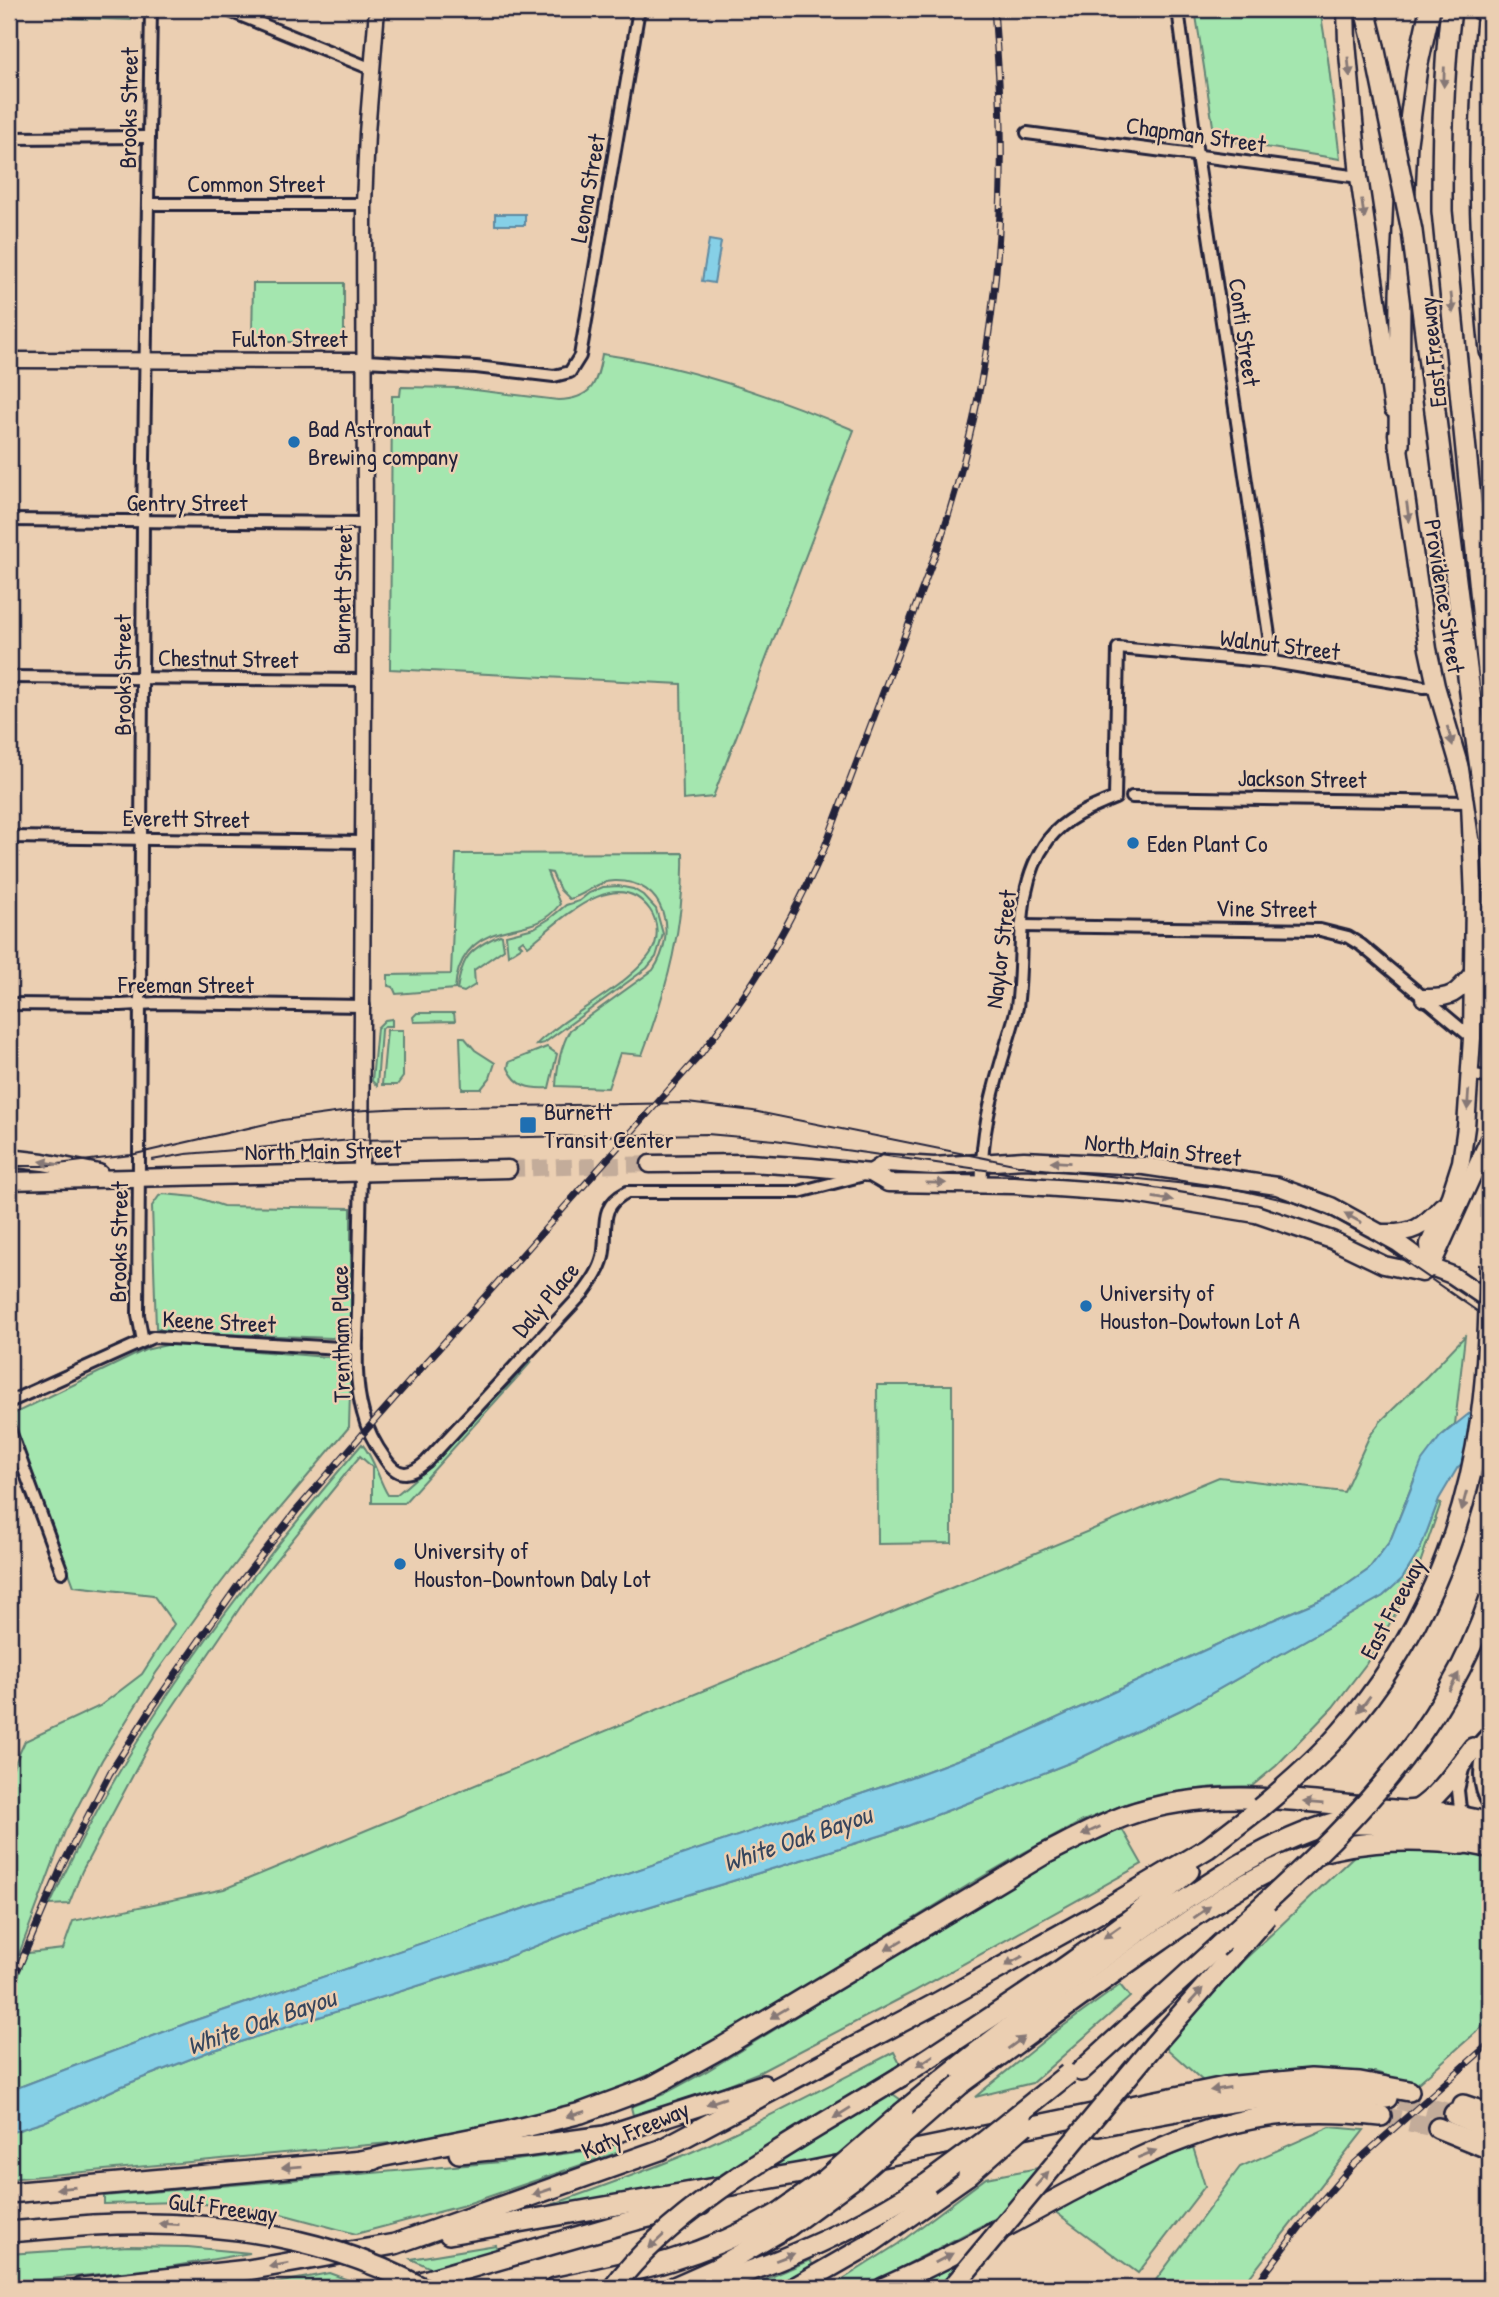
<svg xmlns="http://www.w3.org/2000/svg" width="1499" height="2297" font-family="'Patrick Hand',sans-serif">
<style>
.green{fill:#a4e6af;stroke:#638475;stroke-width:2}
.water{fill:#86d0e7;stroke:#5e8aa2;stroke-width:2}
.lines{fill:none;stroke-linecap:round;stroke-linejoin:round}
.secondary-tunnel{stroke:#c3ac9a;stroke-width:16;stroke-dasharray:16 8;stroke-linecap:butt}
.motorway-tunnel{stroke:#c3ac9a;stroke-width:19;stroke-dasharray:19 10;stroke-linecap:butt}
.minor-casing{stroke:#22223b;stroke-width:16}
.tertiary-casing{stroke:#22223b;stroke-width:19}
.secondary-casing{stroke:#22223b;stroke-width:21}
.primary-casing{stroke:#22223b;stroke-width:23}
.motorway-casing{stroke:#22223b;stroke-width:24}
.minor{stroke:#ebcfb2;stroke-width:10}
.tertiary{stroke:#ebcfb2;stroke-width:14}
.secondary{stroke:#ebcfb2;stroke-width:16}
.primary{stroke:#ebcfb2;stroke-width:18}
.motorway{stroke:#ebcfb2;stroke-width:19}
.tram{stroke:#22223b;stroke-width:2}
.rail-casing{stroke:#22223b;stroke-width:7}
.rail{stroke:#ebcfb2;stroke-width:4.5;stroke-dasharray:13;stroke-linecap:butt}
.secondary-bridge-casing{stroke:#22223b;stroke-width:21;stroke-linecap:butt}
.motorway-bridge-casing{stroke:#22223b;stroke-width:24;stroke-linecap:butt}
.secondary-bridge{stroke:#ebcfb2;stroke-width:16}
.motorway-bridge{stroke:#ebcfb2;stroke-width:19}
.oneway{fill:#867876}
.poi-dot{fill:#1f6fb2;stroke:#ebcfb2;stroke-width:2.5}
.labels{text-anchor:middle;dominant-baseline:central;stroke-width:5;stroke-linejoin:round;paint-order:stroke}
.street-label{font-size:24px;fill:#22223b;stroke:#ebcfb2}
.poi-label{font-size:24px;fill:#22223b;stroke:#ebcfb2;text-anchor:start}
.water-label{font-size:26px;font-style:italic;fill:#36455d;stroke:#ebcfb2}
</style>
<rect width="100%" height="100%" fill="#ebcfb2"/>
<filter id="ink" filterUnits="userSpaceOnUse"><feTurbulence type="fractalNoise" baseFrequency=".0143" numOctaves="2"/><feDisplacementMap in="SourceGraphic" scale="14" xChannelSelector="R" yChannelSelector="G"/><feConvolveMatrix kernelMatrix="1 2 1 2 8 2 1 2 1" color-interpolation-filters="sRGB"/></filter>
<g filter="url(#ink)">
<g class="green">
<polygon points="71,9 131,9 131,20 70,18"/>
<polygon points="1195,9 1320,9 1328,59 1340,159 1215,139"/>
<polygon points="253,283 344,283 344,342 252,342"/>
<path d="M602 354C686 366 776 397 854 430L713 797 683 800 681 684 390 669 392 396H400L401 387 459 388 558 400C592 399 597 384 602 354Z"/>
<path d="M683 853C685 923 667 990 642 1055L620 1053 608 1088 556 1086C557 1067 561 1046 570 1030L653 970C678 934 666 880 615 881 596 881 585 896 569 899L560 890 552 873 547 872 560 904C542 927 525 925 500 932 471 940 457 960 455 989L396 994 393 987 388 986V975L451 974 456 854Z"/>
<path d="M618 886 633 889 643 895 656 909 663 934 656 957 647 968 544 1043 536 1045C541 1038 553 1031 560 1025 586 1006 637 977 652 951 659 939 658 921 650 910 616 862 558 923 528 946L523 940 519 943 522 946 508 955 506 935 534 928 549 919 566 905 579 901 589 893 603 887Z"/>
<path d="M500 935 502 936 504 949 474 970 475 985 464 992 457 990C462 957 469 949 500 935Z"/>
<polygon points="417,1013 454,1013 455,1021 414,1022 413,1017"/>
<polygon points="392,1019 392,1026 385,1026 381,1030 377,1086 372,1081 377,1028 385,1020"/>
<polygon points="387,1030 403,1030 403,1077 397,1085 382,1085"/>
<polygon points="460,1037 464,1037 475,1050 495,1063 490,1078 481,1089 462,1089"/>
<path d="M547 1047 557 1054 549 1088C529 1089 517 1087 508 1068L509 1062Z"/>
<path d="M163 1194 196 1197 223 1206 351 1208V1319C350 1331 343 1336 332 1338L171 1332 156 1328 152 1206 159 1196Z"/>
<polygon points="1465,1336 1455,1424 1440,1437 1414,1480 1390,1541 1368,1570 1332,1595 1242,1633 1005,1742 914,1776 190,2022 9,2091 9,1776 25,1741 100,1706 142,1674 174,1624 153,1595 74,1586 11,1415 145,1350 171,1344 351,1359 349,1427 257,1536 211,1596 156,1673 102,1760 65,1831 19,1954 63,1949 73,1921 224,1889 1219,1477 1344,1492 1369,1437 1381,1421 1427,1376"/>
<path d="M532 1361 404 1503H372V1467L360 1456 254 1587 157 1730 82 1871 69 1904 50 1905C126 1735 241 1584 362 1444 375 1459 378 1479 388 1495H396C446 1455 486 1404 532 1361Z"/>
<polygon points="877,1385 952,1385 952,1543 878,1544"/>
<path d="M1438 1502 1441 1503 1418 1569 1404 1599 1366 1664 1333 1707 1276 1766 1252 1786 1214 1787 1166 1793 1128 1803 1083 1821 1023 1853 970 1884 691 2056 600 2097 538 2118 432 2139 9 2179V2133L44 2122 122 2086 208 2052 500 1960 589 1925 889 1833 970 1802 1074 1761 1189 1706 1383 1596C1416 1568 1423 1542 1438 1502Z"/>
<polygon points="1122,1829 1142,1864 913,1992 760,2072 686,2101 633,2115 631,2107 664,2094 707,2071 997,1893 1066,1853"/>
<polygon points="1394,1849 1437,1850 1490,1857 1490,2020 1416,2085 1375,2072 1216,2083 1203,2081 1165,2047 1243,1961 1354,1856"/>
<polygon points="1120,1985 1130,1997 1032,2083 975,2097 1051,2035"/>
<path d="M894 2052 900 2064 704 2185 511 2219C570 2198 629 2178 687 2154 758 2123 826 2087 894 2052Z"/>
<polygon points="890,2092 904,2102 838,2160 761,2173"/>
<polygon points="1330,2127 1364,2130 1241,2288 1150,2288 1240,2167"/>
<polygon points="617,2144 619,2152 461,2206 356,2234 270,2211 228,2206 178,2202 104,2204 104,2196 501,2162 585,2151"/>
<polygon points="1193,2147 1205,2186 1138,2273 1054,2211 1146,2165"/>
<polygon points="1043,2167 1000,2216 862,2288 829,2288 898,2244 986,2178"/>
<polygon points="496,2245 497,2251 437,2271 411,2259"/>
<polygon points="128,2246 188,2247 250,2253 163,2268 9,2283 9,2254"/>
<polygon points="967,2257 945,2288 908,2288"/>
<polygon points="810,2260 814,2267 774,2288 746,2288"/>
<polygon points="329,2273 370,2288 250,2288"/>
</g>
<g class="water">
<rect x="495" y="214" width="30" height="11"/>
<polygon points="709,240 721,242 714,283 702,281"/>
<polygon points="1490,1402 1490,1443 1458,1467 1439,1499 1420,1550 1402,1579 1383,1596 1189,1706 1074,1761 970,1802 889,1833 589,1925 500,1960 208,2052 122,2086 44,2122 9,2133 9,2091 190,2022 914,1776 1005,1742 1242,1633 1332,1595 1368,1570 1390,1541 1422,1461 1440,1437 1471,1412"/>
</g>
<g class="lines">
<polyline class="secondary-tunnel" points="508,1169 650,1164"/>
<g class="motorway-tunnel">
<polyline points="1399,2100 1454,2114"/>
<polyline points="1381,2116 1438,2128"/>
</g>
<g class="minor-casing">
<g id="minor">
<polyline points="225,9 372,69"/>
<polyline points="1178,9 1197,155 1273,662"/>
<polyline points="1027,133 1359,177"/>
<polyline points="9,138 147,137"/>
<polyline points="148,204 364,204"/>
<polyline points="365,361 476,367 554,376 570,372 580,356 639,9"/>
<polyline points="9,520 365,523"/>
<polyline points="9,677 364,680"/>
<polyline points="1132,797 1470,802"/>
<polyline points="9,837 363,842"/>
<polyline points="1021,926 1320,930 1348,937 1361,945 1472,1038"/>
<polyline points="9,1004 121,1005 157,1003 364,1006"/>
<polyline points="1470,1074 1490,1078"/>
<path d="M361 1173C360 1219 359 1265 358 1312 357 1344 354 1381 363 1413 367 1430 376 1446 386 1460 399 1479 411 1475 426 1462L584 1292C592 1281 600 1270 603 1257 609 1228 596 1208 627 1192H799L860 1176"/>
<path d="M982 1185C980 1139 991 1097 1004 1053 1008 1038 1014 1022 1017 1007 1025 951 1012 889 1048 840 1065 818 1090 808 1115 798L1118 648 1273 662 1424 687 1436 686"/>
<polyline points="143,1341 138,1315 143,523 151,9"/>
<polyline points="9,1402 153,1337 357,1349"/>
<polyline points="9,1428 62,1572"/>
<path d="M1490 1735C1479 1758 1475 1784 1490 1807"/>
<polyline points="1471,1751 1490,1730"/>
<polyline points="1461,1818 1458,1790 1463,1769"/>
</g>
</g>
<g class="tertiary-casing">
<g id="tertiary">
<polyline points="9,360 365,361"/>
<polyline points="361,1173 365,523 364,204 367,133 377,9"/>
</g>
</g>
<g class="secondary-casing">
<g id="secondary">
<polyline points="1346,9 1347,42 1359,177 1393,409"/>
<polyline points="1397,434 1428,649 1436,686 1470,802 1474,899 1472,1038 1466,1127 1461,1162 1450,1196 1429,1244 1431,1267"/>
<path d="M1424 998C1452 999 1456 994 1473 973"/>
<polyline points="9,1158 43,1162 99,1173"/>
<polyline points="650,1164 749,1163 811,1167 871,1173 888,1183 1014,1185 1128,1193 1256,1214 1332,1240 1384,1265 1422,1273 1431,1267"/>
<polyline points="871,1173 886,1163 934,1166 1024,1160 1144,1166 1277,1186 1331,1206 1398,1243 1431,1267 1452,1275 1490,1301"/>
<polyline points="9,1181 508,1169"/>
<path d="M1383 1233C1413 1234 1422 1228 1442 1206"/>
<polyline points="1432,1265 1490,1137"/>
<polyline points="1461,1815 1490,1821"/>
<polyline points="1465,1830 1490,1835"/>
<polyline points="1463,1844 1490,1849"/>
</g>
</g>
<g class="primary-casing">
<polyline id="primary" points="1470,802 1490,821"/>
</g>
<g class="motorway-casing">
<g id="motorway">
<polyline points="1365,9 1374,46"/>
<path d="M1451 9C1443 76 1442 143 1442 211L1490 690"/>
<path d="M1488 9C1476 123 1478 237 1490 351"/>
<polyline points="1435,411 1475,733"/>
<polyline points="1399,445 1400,294 1407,143 1417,68 1430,9"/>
<path d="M1417 1810C1441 1795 1456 1770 1473 1748"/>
<polyline points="1393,1812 1417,1810 1461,1815"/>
<polyline points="1345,1824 1388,1824 1465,1830"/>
<polyline points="1154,2045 1239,1948"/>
<polyline points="1081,2071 1216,1948"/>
<path d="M900 2077C998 2012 1100 1949 1189 1871"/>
<path d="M961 2084C1027 2036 1092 1987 1159 1941 1202 1912 1242 1881 1291 1862 1346 1840 1404 1838 1463 1844"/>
<polyline points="1463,2105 1490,2114"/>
<path d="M903 2112C978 2049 1056 1991 1136 1934 1206 1885 1274 1834 1360 1816"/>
<polyline points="1454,2114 1490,2130"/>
<path d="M1098 2126C1194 2107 1289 2087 1387 2098"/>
<polyline points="1438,2128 1490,2149"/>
<polyline points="459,2153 524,2147 605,2136 763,2085"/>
<path d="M360 2161 509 2131 581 2113 651 2087 721 2048 1043 1855C1069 1842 1096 1827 1125 1816 1215 1784 1312 1803 1405 1811"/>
<polyline points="9,2193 373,2160"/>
<polyline points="9,2232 93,2225"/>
<polyline points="449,2234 807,2172 1225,2087 1311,2079 1360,2082 1409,2091"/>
<polyline points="81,2288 248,2270 395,2244 660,2150 937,2003 1090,1918 1208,1848 1260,1808"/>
<polyline points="400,2288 636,2220 701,2205"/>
<path d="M554 2288C637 2271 705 2257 779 2213"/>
<polyline points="672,2288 715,2269 789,2226"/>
<path d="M698 2288C780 2264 857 2229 928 2183"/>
<polyline points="794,2288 867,2246 968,2175"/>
<path d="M883 2288C948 2259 1010 2224 1072 2191 1136 2158 1203 2124 1275 2115 1311 2111 1346 2112 1381 2116"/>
</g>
</g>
<use href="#minor" class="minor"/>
<use href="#tertiary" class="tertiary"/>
<use href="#secondary" class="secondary"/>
<use href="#primary" class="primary"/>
<use href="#motorway" class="motorway"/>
<g class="tram">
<polyline points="152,1160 186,1154 353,1140 707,1134 775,1140 1020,1175"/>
<polyline points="9,1166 42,1166 131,1155 283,1120 349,1111 405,1108 687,1103 753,1111 1033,1168 1235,1189 1293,1202 1334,1218 1370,1237 1490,1320"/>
</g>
<g class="rail-casing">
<g id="rail">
<path d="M9 1990 62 1866 110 1773 151 1709 236 1588 296 1511 368 1428 700 1055C711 1040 722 1026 733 1011 769 962 799 904 824 849L938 547C984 412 1004 269 1001 126 1000 87 997 48 994 9"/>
<polyline points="1254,2288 1306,2219 1353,2165 1490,2043"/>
</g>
</g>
<use href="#rail" class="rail"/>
<g class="secondary-bridge-casing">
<polyline id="secondary-bridge" points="1476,9 1490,15"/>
</g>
<g class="motorway-bridge-casing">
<g id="motorway-bridge">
<polyline points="1374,46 1412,231 1435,411"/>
<polyline points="1475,733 1490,837"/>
<path d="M1260 1808C1289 1784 1317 1760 1341 1732 1419 1644 1465 1533 1481 1417 1488 1366 1489 1315 1490 1264"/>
<path d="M1216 1948C1331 1843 1439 1750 1490 1598"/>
<polyline points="1239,1948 1267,1916"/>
<polyline points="968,2175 1025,2125"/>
<polyline points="928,2183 985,2141 1068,2074"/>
<polyline points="779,2213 825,2180 903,2112"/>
<path d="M93 2225C206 2219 322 2234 423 2288"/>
<polyline points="789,2226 853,2179 961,2084"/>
<path d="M613 2288C677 2201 808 2134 900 2077"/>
<polyline points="952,2288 1154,2045"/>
</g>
</g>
<use href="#secondary-bridge" class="secondary-bridge"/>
<use href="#motorway-bridge" class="motorway-bridge"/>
</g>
<defs><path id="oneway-solid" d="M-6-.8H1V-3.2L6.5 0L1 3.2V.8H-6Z" transform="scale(1.75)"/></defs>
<g class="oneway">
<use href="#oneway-solid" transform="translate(1349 67) rotate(84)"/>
<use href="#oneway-solid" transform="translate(1444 77) rotate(92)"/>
<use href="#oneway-solid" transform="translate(1363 209) rotate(82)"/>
<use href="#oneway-solid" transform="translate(1452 303) rotate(84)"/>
<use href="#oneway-solid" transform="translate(1408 512) rotate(82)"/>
<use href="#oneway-solid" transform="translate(1450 736) rotate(74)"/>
<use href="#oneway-solid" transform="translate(1468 1100) rotate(94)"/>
<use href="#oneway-solid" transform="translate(1060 1162) rotate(-177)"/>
<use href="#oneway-solid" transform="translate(50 1163) rotate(-170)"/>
<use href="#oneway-solid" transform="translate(936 1183) rotate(1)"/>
<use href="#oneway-solid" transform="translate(1163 1199) rotate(9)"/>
<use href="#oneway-solid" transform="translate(1353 1218) rotate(-151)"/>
<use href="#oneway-solid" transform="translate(1464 1501) rotate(105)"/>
<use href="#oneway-solid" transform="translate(1454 1682) rotate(-62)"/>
<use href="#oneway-solid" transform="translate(1364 1704) rotate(127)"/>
<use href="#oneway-solid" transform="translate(1313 1803) rotate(-175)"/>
<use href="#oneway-solid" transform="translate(1091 1831) rotate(155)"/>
<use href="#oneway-solid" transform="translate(1202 1912) rotate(-35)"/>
<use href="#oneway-solid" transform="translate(1112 1932) rotate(145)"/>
<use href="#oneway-solid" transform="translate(894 1945) rotate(149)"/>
<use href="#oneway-solid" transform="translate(1014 1961) rotate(151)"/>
<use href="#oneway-solid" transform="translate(1196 1996) rotate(-48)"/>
<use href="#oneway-solid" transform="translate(779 2013) rotate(149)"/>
<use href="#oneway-solid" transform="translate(1016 2043) rotate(-36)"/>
<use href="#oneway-solid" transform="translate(925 2061) rotate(146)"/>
<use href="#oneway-solid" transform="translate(1220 2089) rotate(171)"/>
<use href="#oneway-solid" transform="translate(716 2101) rotate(161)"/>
<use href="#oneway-solid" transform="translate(842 2113) rotate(148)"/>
<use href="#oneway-solid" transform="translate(576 2114) rotate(164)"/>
<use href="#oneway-solid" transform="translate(1147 2154) rotate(-22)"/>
<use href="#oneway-solid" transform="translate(292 2167) rotate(175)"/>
<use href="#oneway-solid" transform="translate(1042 2179) rotate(-49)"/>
<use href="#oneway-solid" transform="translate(66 2188) rotate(175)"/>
<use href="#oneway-solid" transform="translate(542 2192) rotate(161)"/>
<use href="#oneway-solid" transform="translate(169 2224) rotate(-177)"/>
<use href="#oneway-solid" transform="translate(656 2242) rotate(137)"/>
<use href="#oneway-solid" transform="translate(785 2257) rotate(-21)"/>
<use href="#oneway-solid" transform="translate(944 2258) rotate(-28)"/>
<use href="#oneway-solid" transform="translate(279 2265) rotate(170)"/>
</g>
</g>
<g class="poi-dot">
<circle cx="294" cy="442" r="7"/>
<circle cx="1133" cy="843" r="7"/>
<rect x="519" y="1116" width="18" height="18" rx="3.5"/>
<circle cx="1086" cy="1306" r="7"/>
<circle cx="400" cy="1564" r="7"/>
</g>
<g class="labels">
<g class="street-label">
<text transform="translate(128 108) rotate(-89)">Brooks Street</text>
<text transform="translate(1196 134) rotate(8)">Chapman Street</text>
<text x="256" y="183">Common Street</text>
<text transform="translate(587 188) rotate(-80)">Leona Street</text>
<text transform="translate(1245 332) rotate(82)">Conti Street</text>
<text x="290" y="338">Fulton Street</text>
<text transform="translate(1432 352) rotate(-96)">East Freeway</text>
<text x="187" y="502">Gentry Street</text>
<text transform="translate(342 590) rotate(-89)">Burnett Street</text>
<text transform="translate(1445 596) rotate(81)">Providence Street</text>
<text transform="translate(1280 644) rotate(7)">Walnut Street</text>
<text transform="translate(228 658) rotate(1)">Chestnut Street</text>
<text transform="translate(122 675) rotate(-90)">Brooks Street</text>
<text transform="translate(1302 778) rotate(1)">Jackson Street</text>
<text transform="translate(186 818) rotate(1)">Everett Street</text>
<text transform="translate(1266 908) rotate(1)">Vine Street</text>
<text transform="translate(1000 949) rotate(-83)">Naylor Street</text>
<text x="186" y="984">Freeman Street</text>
<text transform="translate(1163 1149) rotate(6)">North Main Street</text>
<text transform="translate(323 1150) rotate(-1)">North Main Street</text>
<text transform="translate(118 1242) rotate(-89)">Brooks Street</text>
<text transform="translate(545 1299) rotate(-50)">Daly Place</text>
<text transform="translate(219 1321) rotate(3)">Keene Street</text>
<text transform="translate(340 1334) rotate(-91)">Trentham Place</text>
<text transform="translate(1392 1608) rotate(-62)">East Freeway</text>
<text transform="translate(635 2129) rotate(-23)">Katy Freeway</text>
<text transform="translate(223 2207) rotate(7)">Gulf Freeway</text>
</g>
<g class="poi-label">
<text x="308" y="428">Bad Astronaut<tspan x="308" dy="28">Brewing company</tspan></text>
<text x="1147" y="843">Eden Plant Co</text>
<text x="544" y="1111">Burnett<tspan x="544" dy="28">Transit Center</tspan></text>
<text x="1100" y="1292">University of<tspan x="1100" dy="28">Houston-Dowtown Lot A</tspan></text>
<text x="414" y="1550">University of<tspan x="414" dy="28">Houston-Downtown Daly Lot</tspan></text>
</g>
<g class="water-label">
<text transform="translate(797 1838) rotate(-19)">White Oak Bayou</text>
<text transform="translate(261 2021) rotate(-19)">White Oak Bayou</text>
</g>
</g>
<rect width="1499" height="2297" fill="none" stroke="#ebcfb2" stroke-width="35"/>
<rect x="18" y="18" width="1464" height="2262" fill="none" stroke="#22223b" stroke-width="2.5" filter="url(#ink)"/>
</svg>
